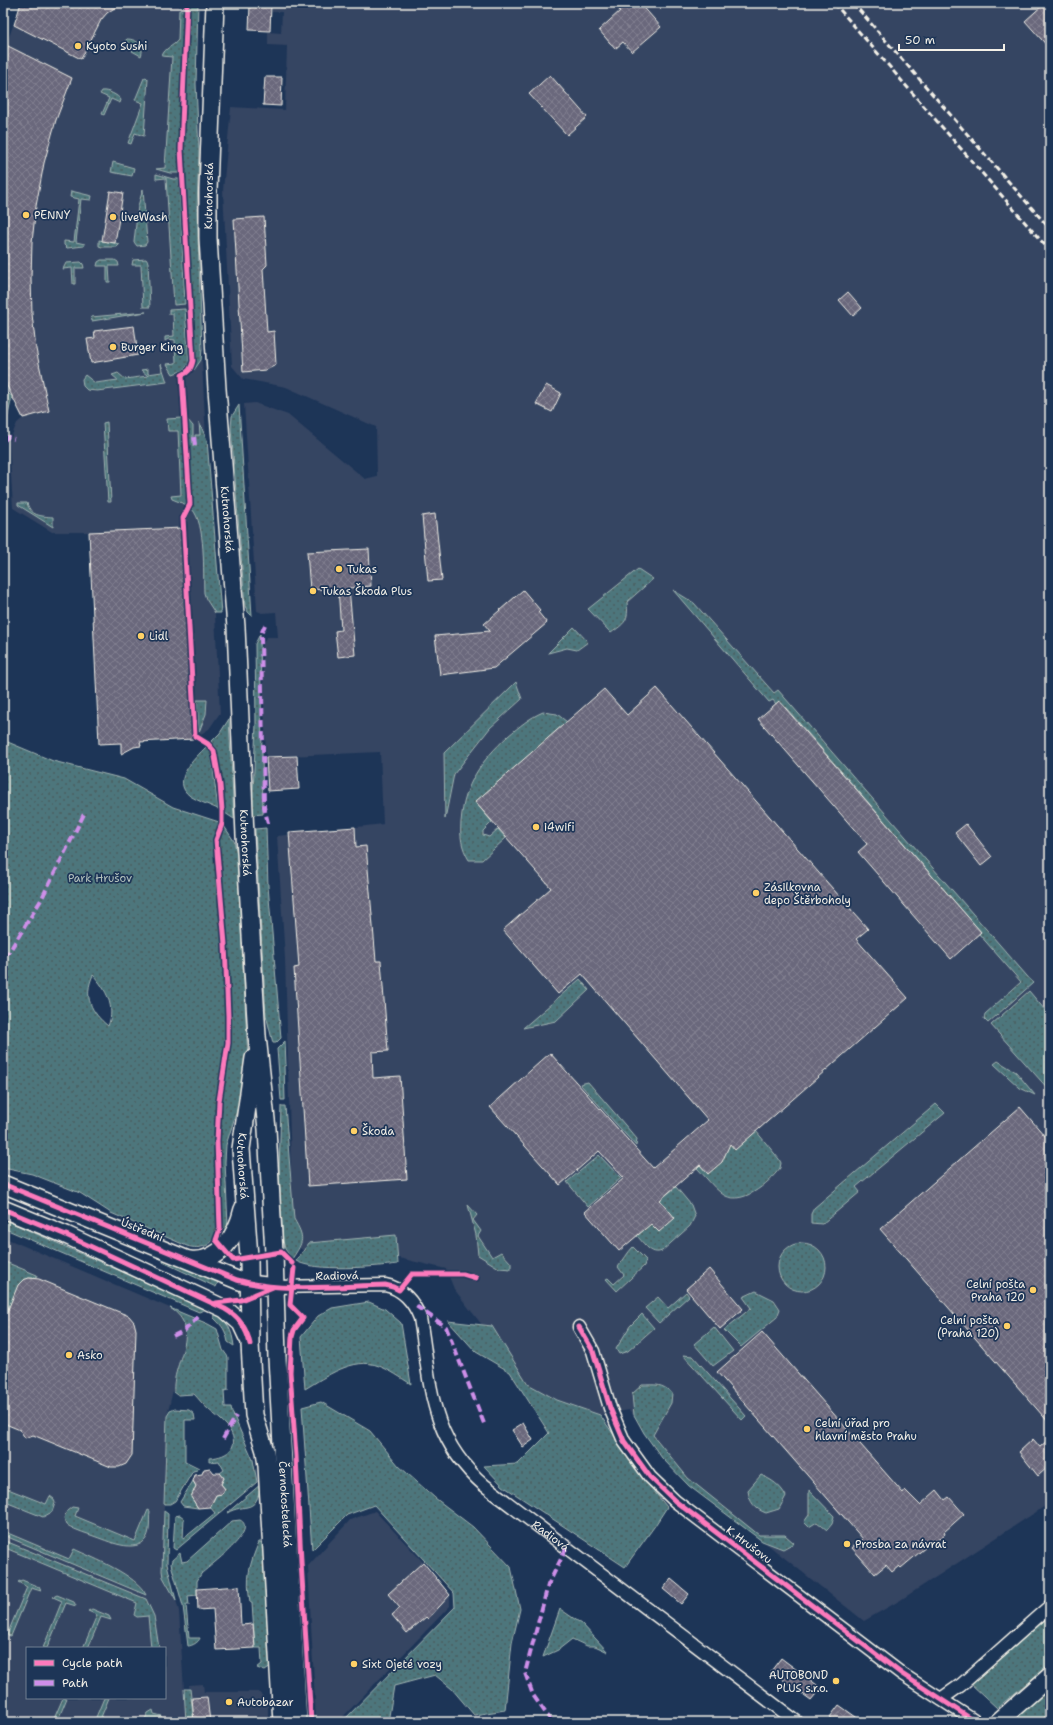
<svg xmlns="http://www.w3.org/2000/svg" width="1053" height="1725" font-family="'Shantell Sans',sans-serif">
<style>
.built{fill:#344462;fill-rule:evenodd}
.grass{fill:url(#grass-dots);stroke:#a1b4b2;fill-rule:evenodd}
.building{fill:url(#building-cross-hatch);stroke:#f4f1e8}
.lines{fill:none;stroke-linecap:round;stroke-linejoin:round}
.street-casing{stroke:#f4f1e8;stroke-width:15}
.secondary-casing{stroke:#f4f1e8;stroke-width:20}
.street{stroke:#1d3557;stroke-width:12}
.secondary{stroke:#1d3557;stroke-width:17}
.rail{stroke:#f4f1e8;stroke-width:3;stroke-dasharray:6 3;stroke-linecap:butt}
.quiet{stroke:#ce8fe9;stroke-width:4;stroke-dasharray:8 4;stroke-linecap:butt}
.cycleway-casing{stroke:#1d3557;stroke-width:8}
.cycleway{stroke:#fd7abc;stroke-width:5}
.poi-dot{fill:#ffd166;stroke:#1d3557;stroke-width:1.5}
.labels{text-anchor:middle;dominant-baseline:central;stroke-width:3.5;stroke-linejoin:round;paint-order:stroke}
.poi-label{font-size:11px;fill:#f4f1e8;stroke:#1d3557;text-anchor:start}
.street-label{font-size:11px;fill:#f4f1e8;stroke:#1d3557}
.park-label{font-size:11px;fill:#b2c0bc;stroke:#1d3557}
</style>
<defs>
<pattern id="grass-dots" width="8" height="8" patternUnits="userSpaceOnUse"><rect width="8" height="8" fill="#4e767b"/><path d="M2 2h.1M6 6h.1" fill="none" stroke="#4b5d5e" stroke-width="1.8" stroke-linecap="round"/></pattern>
<pattern id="building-cross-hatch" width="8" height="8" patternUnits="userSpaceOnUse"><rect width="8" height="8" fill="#6a687c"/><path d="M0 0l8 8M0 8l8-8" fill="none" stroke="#807e8f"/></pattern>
</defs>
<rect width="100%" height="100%" fill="#1d3557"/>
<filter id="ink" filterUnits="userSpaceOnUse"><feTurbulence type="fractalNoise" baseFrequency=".025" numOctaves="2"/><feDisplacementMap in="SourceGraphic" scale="8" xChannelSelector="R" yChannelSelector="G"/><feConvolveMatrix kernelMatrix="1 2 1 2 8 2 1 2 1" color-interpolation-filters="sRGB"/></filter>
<g filter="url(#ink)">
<g class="built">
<polygon points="21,3 179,3 179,10 184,10 178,151 188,342 201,342 220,713 209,729 193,739 140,742 141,746 134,747 121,752 89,532 52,532 13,508 9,442 17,423 23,418 3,378 3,54"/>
<polygon points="267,3 1050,3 1050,1503 899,1601 864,1621 690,1483 629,1410 600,1415 557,1400 528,1384 454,1289 446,1269 369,1251 309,1255 293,1243 285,959 277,836 383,824 380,752 266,757 262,647 266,637 278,637 277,625 276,612 262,613 257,611 244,404 255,403 288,415 365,479 377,476 376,427 286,387 243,379 232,366 223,190 231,107 285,110 287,46 268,45 268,32 281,33 282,12 272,12 272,5 267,5"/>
<path d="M3 1237 170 1308 181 1317 185 1325V1339L167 1416 162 1571 163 1577 176 1600 179 1611 186 1722H3ZM27 1648H165V1698H27Z"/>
<polygon points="375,1511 423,1562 450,1595 450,1606 338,1722 316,1722 308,1566 350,1520"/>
<polygon points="203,1684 204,1692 259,1692 264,1698 268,1706 268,1722 194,1722 189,1685"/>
</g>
<g class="grass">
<polygon points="189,3 198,3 196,84 199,151 197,209 202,349 201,360 194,370 196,358 190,288 184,151"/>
<path d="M179 10H184L178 151 179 173H170L156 169 165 168 172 57 162 56C165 47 173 47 178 40Z"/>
<path d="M127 39C137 39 145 46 141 56L132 51 134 46 125 41Z"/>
<polygon points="146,77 148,79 144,136 135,133 131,144 128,143 143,103 135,100 144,78"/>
<path d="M102 91C107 90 118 95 121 100L120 103 111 99 104 115 102 114 109 98 100 94Z"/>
<polygon points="113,162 134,168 132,176 111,172"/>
<polygon points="156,174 173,179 179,179 185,304 174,305 166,178 156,179"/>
<polygon points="143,189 147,242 145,245 137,246 134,242 138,206"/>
<polygon points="71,191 92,196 91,200 81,199 76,242 85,244 84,246 67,248 64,245 64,241 74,242 79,199 70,197"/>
<polygon points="99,240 120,244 117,247 102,247 99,246"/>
<polygon points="146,259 148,262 150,307 143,307 141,265 132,265 133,260"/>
<polygon points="101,260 115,260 118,262 119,266 109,266 110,282 107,282 107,266 97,266 98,262"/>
<polygon points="66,263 81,262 83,264 84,268 75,268 75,284 73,284 72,268 63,269"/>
<polygon points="185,309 189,363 184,370 173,374 167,364 176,363 175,340 168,339 165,341 165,337 174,336 173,314 169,314 169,310"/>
<polygon points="146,312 92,321 91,317"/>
<polygon points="161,364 167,382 97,391 87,390 83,386 82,379 85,375 95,383 118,380 112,375 118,373 125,379 148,376 141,370 148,369 148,374 162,372"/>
<polygon points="3,391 12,396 3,439"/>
<polygon points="239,405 252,616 248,612 245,606 231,428 232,416"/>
<polygon points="182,418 187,505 172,499 171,496 181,495 178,431 168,431 167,419"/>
<path d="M187 419 193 426V446H196L195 435H200L199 422 207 440 221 613H215L206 599 204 593C203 572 206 524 192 509Z"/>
<polygon points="107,422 111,502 108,502 103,423"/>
<path d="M18 503H27C31 516 40 516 53 517V527L18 505Z"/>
<path d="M638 569 653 579 627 602C629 621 625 623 611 633L588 609Z"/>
<polygon points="673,590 694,603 774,693 778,690 1033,983 988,1023 984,1019 985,1014 1021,982 979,934 981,932 780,701 776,704 773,700 769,702"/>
<polygon points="574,627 588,642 577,650 567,648 548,653"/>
<polygon points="260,634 263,814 252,815 256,724 255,644"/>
<polygon points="516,682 522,699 490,728 454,774 445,819 444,753"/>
<polygon points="197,700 207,700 206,714 199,732"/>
<path d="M543 712 557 714 567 722 475 802 492 822 483 831V835L489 837 498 829 506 838 482 860H469C461 847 460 836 461 822 464 784 481 761 508 736 520 726 529 718 543 712Z"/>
<polygon points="229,719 234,819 225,813 217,749 211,742 220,733"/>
<path d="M3 740 53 761 124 779 173 807 219 822 213 840 223 948 226 1027 225 1047 215 1116 218 1231C214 1246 200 1250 187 1246L111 1213 80 1193 32 1174 3 1168ZM93 975C106 989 116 1007 108 1026 91 1012 83 997 93 975Z"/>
<path d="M206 747 211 752 218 809C209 805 198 801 190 796 170 781 195 758 206 747Z"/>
<path d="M224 826 234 841 237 854 248 1059 239 1104 226 1145 225 1162 228 1225 227 1230 221 1241 219 1238 221 1228C221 1188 218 1147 221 1107 223 1082 230 1057 230 1032 231 967 224 902 219 838Z"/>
<polygon points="266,828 268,886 281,1038 276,1043 273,1043 266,1015 255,829"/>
<polygon points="580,979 589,990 556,1021 523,1028"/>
<polygon points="1029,991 1050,1016 1050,1091 991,1025"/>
<polygon points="285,1041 286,1065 284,1066 285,1100 281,1100 277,1049"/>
<polygon points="998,1061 1016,1072 1035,1095 1020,1088 994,1064"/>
<polygon points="588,1082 637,1139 636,1146 580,1084"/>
<polygon points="936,1104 945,1113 856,1187 860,1192 822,1224 811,1223 811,1214 814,1208"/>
<path d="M281 1106H285L294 1219C305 1238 304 1241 292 1259L285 1249 283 1241 279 1171Z"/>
<path d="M756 1131 779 1159 781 1163 780 1168C769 1183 740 1209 721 1193 712 1186 705 1176 697 1168L702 1163 722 1162 728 1142 735 1149Z"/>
<polygon points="599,1155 621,1178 588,1207 567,1182"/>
<path d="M676 1187 691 1205 695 1216 690 1226 662 1251C651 1256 644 1243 637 1236L653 1221 656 1229 658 1231V1218L668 1209 660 1200Z"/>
<polygon points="468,1205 477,1215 473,1220 481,1231 478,1236 492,1257 501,1252 511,1263 511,1269 499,1268 478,1255 476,1235"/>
<polygon points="3,1219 206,1309 199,1312 3,1228"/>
<path d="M396 1235 398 1264C375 1267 315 1272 296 1261L309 1243Z"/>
<circle cx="802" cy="1267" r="24"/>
<path d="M633 1247 646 1260 644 1266 617 1291 606 1279 608 1278 614 1284 624 1275 618 1267C624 1260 627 1253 633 1247Z"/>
<polygon points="163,1259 218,1282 216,1287 163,1262"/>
<polygon points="3,1261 37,1275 36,1278 29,1278 23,1280 3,1322"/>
<polygon points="756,1291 774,1300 780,1309 777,1317 741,1347 724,1330 751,1308 743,1297"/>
<polygon points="686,1292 689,1296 659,1323 645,1308 658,1297 668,1308"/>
<path d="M369 1302 385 1309 401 1323 411 1384C401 1378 390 1370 379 1366 354 1356 325 1377 305 1389L301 1337 318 1316 332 1308Z"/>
<path d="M170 1308 208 1324 217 1329 223 1350 228 1357V1390L224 1391 225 1407H231L232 1412 253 1460 257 1482 176 1550 173 1548 175 1516 180 1515 184 1518 183 1539 215 1513 210 1507 216 1495 222 1494 225 1489 221 1484 224 1478 220 1473 224 1470 219 1461 209 1462V1458C229 1457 242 1446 227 1426 222 1420 215 1415 209 1410 203 1405 199 1399 194 1394L178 1395 174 1392C171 1364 204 1329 170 1308Z"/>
<path d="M214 1313C228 1320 232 1331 234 1346L228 1342C225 1329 223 1327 214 1318Z"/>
<polygon points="642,1314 654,1328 628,1351 619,1354 616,1349 630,1326"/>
<polygon points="448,1321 492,1326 528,1384 557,1400 600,1415 649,1485 667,1507 654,1527 625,1567 503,1486 484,1466 518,1464 549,1433 510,1372 476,1352"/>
<polygon points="714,1327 733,1351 713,1366 694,1344"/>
<polygon points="683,1355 693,1356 746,1416 742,1420"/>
<path d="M642 1385C656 1385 661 1383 672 1393L671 1403 653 1435 688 1478 759 1535H785L794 1543 783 1549 762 1541 689 1486 662 1458 644 1433 634 1415 632 1394Z"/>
<polygon points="321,1402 370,1431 399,1466 435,1498 473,1527 511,1567 520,1609 512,1643 505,1710 474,1715 452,1689 435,1675 394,1686 388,1722 342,1722 455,1607 454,1593 374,1505 347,1515 312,1550 302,1407"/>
<polygon points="175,1409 189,1410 194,1414 195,1420 185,1420 185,1461 199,1468 197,1470 193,1471 175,1501 170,1504 164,1504 167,1416 170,1411"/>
<path d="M761 1475C772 1480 780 1485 786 1496L779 1509 766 1513C755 1509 749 1502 748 1490Z"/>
<polygon points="193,1481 196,1486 191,1497 198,1508 183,1506 180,1502"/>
<path d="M261 1484C256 1516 246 1502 227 1513Z"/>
<polygon points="3,1487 46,1504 50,1496 54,1499 55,1503 52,1512 43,1517 3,1501"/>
<polygon points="809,1490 834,1516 832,1524 827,1530 817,1522 809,1527 804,1522 809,1515"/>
<path d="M72 1507 78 1508 75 1516 135 1541 148 1510 150 1511C149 1517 150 1523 149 1530 145 1556 115 1544 99 1538 89 1534 76 1531 67 1525L64 1518 67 1511Z"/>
<polygon points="164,1511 168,1514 167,1564 176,1600 163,1577 162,1571"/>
<path d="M240 1520C260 1530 209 1566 201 1574L197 1581V1595L188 1596 189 1605H186L189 1638H200C199 1642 192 1646 188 1646L183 1606 171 1564 172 1560 180 1553 182 1562 187 1561 232 1521Z"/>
<path d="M3 1531 69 1559 74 1549C93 1558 137 1575 146 1595L3 1535Z"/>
<polygon points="3,1540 146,1599 154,1616 159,1648 151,1648 148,1616 137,1617 134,1615 137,1603 3,1547"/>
<path d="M259 1542H261L264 1546 271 1667 265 1671 257 1668 262 1664 261 1648H255L252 1602H250C246 1578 249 1565 259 1542Z"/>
<polygon points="22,1580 39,1587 41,1591 31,1588 11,1636 7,1635 27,1587 18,1582"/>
<polygon points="57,1595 74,1602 76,1606 66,1603 47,1648 43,1648 62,1601 53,1597"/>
<polygon points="92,1609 109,1616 111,1620 101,1617 88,1648 83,1648 97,1615 88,1611"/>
<polygon points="560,1609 582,1624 608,1652 595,1646 587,1646 572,1639 558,1650 543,1657"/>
<polygon points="1050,1616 1050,1664 997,1708 971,1684"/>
<polygon points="1050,1686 1050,1716 1043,1722 1012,1721"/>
<polygon points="184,1689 190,1689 194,1722 186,1722"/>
<polygon points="63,1698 67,1698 57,1722 53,1721"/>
<polygon points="104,1698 109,1698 99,1722 94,1722"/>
<polygon points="153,1710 154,1714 162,1716 165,1722 144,1721 148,1713"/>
</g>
<g class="building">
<polygon points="21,3 122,3 107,13 101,20 81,59 14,25"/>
<polygon points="614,3 640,3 661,27 632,52 623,42 615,49 599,30 620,11"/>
<polygon points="1045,3 1050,3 1050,49 1025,21"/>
<polygon points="250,5 271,6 270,31 249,30"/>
<polygon points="6,45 72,78 56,120 44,163 36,206 32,242 31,278 32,314 36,349 49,411 23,418 3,378 3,54"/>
<polygon points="550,75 587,117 567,135 529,94"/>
<polygon points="265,77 282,77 281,106 263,105"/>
<polygon points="110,191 123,193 115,243 102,241"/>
<polygon points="264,217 267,265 263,269 267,332 274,331 276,365 266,370 243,372 234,219"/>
<polygon points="848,292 862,308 853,316 839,300"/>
<polygon points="134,326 138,355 91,363 87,339 95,338 94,331"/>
<polygon points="546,385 561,393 552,412 536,404"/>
<polygon points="435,514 442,580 428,581 422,516"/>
<polygon points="182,528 193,739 140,742 141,746 134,747 121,754 121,743 99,744 89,532"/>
<polygon points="369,549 371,586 349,588 355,655 338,657 335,631 341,630 338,588 310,590 307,552"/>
<polygon points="523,590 540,610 538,612 547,623 494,668 440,675 435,636 490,631 484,624"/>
<polygon points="657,688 868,929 856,939 908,998 735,1150 730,1144 722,1162 708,1174 700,1165 660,1200 675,1218 659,1232 651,1224 619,1251 585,1212 624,1178 599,1151 560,1185 490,1107 550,1053 653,1168 708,1120 582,974 558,994 503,930 551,888 475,802 604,689 627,715"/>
<polygon points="779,701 981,932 951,959 858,852 867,844 758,719"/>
<polygon points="297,756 299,789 268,791 266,757"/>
<polygon points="966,824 992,857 981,866 955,833"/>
<polygon points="355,827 356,847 366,846 376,961 381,961 388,1051 372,1052 373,1078 400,1076 407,1179 308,1186 294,968 299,967 289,832"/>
<polygon points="1020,1107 1050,1142 1050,1424 880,1229"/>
<polygon points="709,1269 743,1309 720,1329 686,1289"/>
<polygon points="29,1278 39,1279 129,1316 134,1322 136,1330 132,1455 126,1464 119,1467 111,1467 33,1435 25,1438 20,1430 3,1423 3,1322 18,1285 23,1280"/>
<polygon points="762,1332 903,1493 905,1490 920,1505 937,1490 945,1500 949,1497 964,1514 944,1532 945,1534 934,1543 933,1541 901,1568 899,1566 892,1572 886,1565 875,1574 852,1548 863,1539 717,1372"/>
<polygon points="523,1423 533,1440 523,1447 512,1430"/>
<polygon points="1050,1438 1050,1465 1038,1476 1019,1452 1033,1439 1040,1447"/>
<polygon points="210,1468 214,1473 220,1473 224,1478 221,1484 225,1489 222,1494 216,1495 210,1507 198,1508 191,1497 196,1486 193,1481 195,1475 202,1474 204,1469"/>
<polygon points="423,1562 450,1595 428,1619 426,1617 407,1633 392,1615 400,1608 388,1594"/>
<polygon points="671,1579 689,1594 681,1604 663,1589"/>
<polygon points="239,1586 241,1625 253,1624 255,1648 216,1650 213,1609 198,1610 197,1589"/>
<polygon points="781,1658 821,1688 811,1700 771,1671"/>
<polygon points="207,1697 210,1722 194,1722 192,1698"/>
<polygon points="839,1705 863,1722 837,1722 830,1717"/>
</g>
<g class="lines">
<g class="street-casing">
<g id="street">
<path id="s1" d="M275 1287 385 1285C402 1288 414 1302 420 1318 431 1385 429 1437 484 1485L797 1722"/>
<polyline points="579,1327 593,1351 610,1408 624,1441 650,1477 675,1501 902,1674 976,1722"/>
<polyline points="941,1699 961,1685 1050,1606"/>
</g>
</g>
<g class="secondary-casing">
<g id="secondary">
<path id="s2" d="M215 3 208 190V238L217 389 236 627 245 835 257 1036 267 1129 274 1253 277 1358 298 1722"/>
<path id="s3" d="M254 1058 241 1149 249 1257 250 1344 254 1415 265 1451 267 1466 282 1722"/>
<polyline points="3,1184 237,1280 249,1284 275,1287"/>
<polyline points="3,1209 66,1235 225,1309 241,1323 248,1338"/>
<path d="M190 1260C220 1263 237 1235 243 1209"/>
<polyline points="998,1722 1050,1676"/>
</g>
</g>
<use href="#street" class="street"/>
<use href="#secondary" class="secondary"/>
<g class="rail">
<polyline points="834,3 1050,251"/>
<polyline points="853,3 1050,229"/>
</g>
<g class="quiet">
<polyline points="3,441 8,437 14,439"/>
<polyline points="195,445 194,436 196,435"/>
<polyline points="265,625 261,634 264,807 269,827"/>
<polyline points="3,956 9,952 41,900 84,814"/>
<polyline points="416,1306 446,1327 485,1426"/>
<polyline points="173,1336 185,1330 200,1315"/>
<polyline points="223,1439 236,1416"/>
<polyline points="552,1722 533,1695 525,1673 548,1585 567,1547"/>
</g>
<g class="cycleway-casing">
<g id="cycleway">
<path d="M187 3 181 149 193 361C191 369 189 372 182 375L190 504 183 518 195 736 208 744 214 751 220 785 222 810V824L216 840 225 944 228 1016V1043L219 1101 217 1141 220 1229 216 1240 233 1260 281 1252 292 1263"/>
<path d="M3 1184 237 1280C282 1293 338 1286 385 1285L393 1287 399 1290 412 1274H463L476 1278"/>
<path d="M3 1209 66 1235 225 1309C239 1317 247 1329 250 1344"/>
<polyline points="294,1268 290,1305 303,1318 294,1330 292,1337 290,1372 296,1456 301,1562 311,1722"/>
<polyline points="216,1303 241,1300 273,1287"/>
<polyline points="579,1327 593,1351 610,1408 624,1441 650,1477 675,1501 902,1674 976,1722"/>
</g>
</g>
<use href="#cycleway" class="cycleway"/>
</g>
</g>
<g class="poi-dot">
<circle cx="78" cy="46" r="4"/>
<circle cx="26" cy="215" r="4"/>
<circle cx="113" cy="217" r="4"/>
<circle cx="113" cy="347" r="4"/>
<circle cx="339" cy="569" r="4"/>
<circle cx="313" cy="591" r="4"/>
<circle cx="141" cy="636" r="4"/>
<circle cx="536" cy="827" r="4"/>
<circle cx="756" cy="893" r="4"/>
<circle cx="354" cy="1131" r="4"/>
<circle cx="1033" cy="1290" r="4"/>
<circle cx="1007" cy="1326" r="4"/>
<circle cx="69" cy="1355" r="4"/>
<circle cx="807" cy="1429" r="4"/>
<circle cx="847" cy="1544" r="4"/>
<circle cx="354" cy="1664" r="4"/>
<circle cx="836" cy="1681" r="4"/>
<circle cx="229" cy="1702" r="4"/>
</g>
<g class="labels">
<g class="poi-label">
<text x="86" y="46">Kyoto Sushi</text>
<text x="34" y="215">PENNY</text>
<text x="121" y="217">liveWash</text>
<text x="121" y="347">Burger King</text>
<text x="347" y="569">Tukas</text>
<text x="321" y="591">Tukas Škoda Plus</text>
<text x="149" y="636">Lidl</text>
<text x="544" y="827">i4wifi</text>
<text x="764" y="887">Zásilkovna<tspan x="764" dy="13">depo Štěrboholy</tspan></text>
<text x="362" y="1131">Škoda</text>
<text x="1025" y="1284" text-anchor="end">Celní pošta<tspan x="1025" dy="13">Praha 120</tspan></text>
<text x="999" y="1320" text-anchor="end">Celní pošta<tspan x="999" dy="13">(Praha 120)</tspan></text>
<text x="77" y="1355">Asko</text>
<text x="815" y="1423">Celní úřad pro<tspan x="815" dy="13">hlavní město Prahu</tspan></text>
<text x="855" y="1544">Prosba za návrat</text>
<text x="362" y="1664">Sixt Ojeté vozy</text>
<text x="828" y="1675" text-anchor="end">AUTOBOND<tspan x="828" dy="13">PLUS s.r.o.</tspan></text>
<text x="237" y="1702">Autobazar</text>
</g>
<g class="street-label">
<text transform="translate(209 196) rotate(-89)">Kutnohorská</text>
<text stroke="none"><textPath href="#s2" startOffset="517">Kutnohorská</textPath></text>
<text stroke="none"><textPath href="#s2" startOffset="841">Kutnohorská</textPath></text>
<text stroke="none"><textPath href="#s3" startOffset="109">Kutnohorská</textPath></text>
<text transform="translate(142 1230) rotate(22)">Ústřední</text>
<text transform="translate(337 1276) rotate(-1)">Radiová</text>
<text stroke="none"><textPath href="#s2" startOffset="1504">Černokostelecká</textPath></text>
<text stroke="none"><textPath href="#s1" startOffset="428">Radiová</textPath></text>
<text transform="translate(749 1545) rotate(37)">K Hrušovu</text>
</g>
<g class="park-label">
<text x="100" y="878">Park Hrušov</text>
</g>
</g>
<rect width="1053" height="1725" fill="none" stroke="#1d3557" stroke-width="16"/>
<rect x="8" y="8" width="1037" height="1709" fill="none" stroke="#f4f1e8" stroke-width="1.5" filter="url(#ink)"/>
<rect x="26" y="1647" width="140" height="52" fill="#1d3557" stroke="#738091"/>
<rect x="34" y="1660" width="20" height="6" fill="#fd7abc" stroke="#738091"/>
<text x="62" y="1667" font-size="12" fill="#f4f1e8">Cycle path</text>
<rect x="34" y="1680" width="20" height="6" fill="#ce8fe9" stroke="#738091"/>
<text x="62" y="1687" font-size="12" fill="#f4f1e8">Path</text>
<path d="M899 44v6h105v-6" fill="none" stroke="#f4f1e8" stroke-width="2"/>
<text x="905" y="44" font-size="12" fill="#f4f1e8" stroke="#1d3557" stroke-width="3" paint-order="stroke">50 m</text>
</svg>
